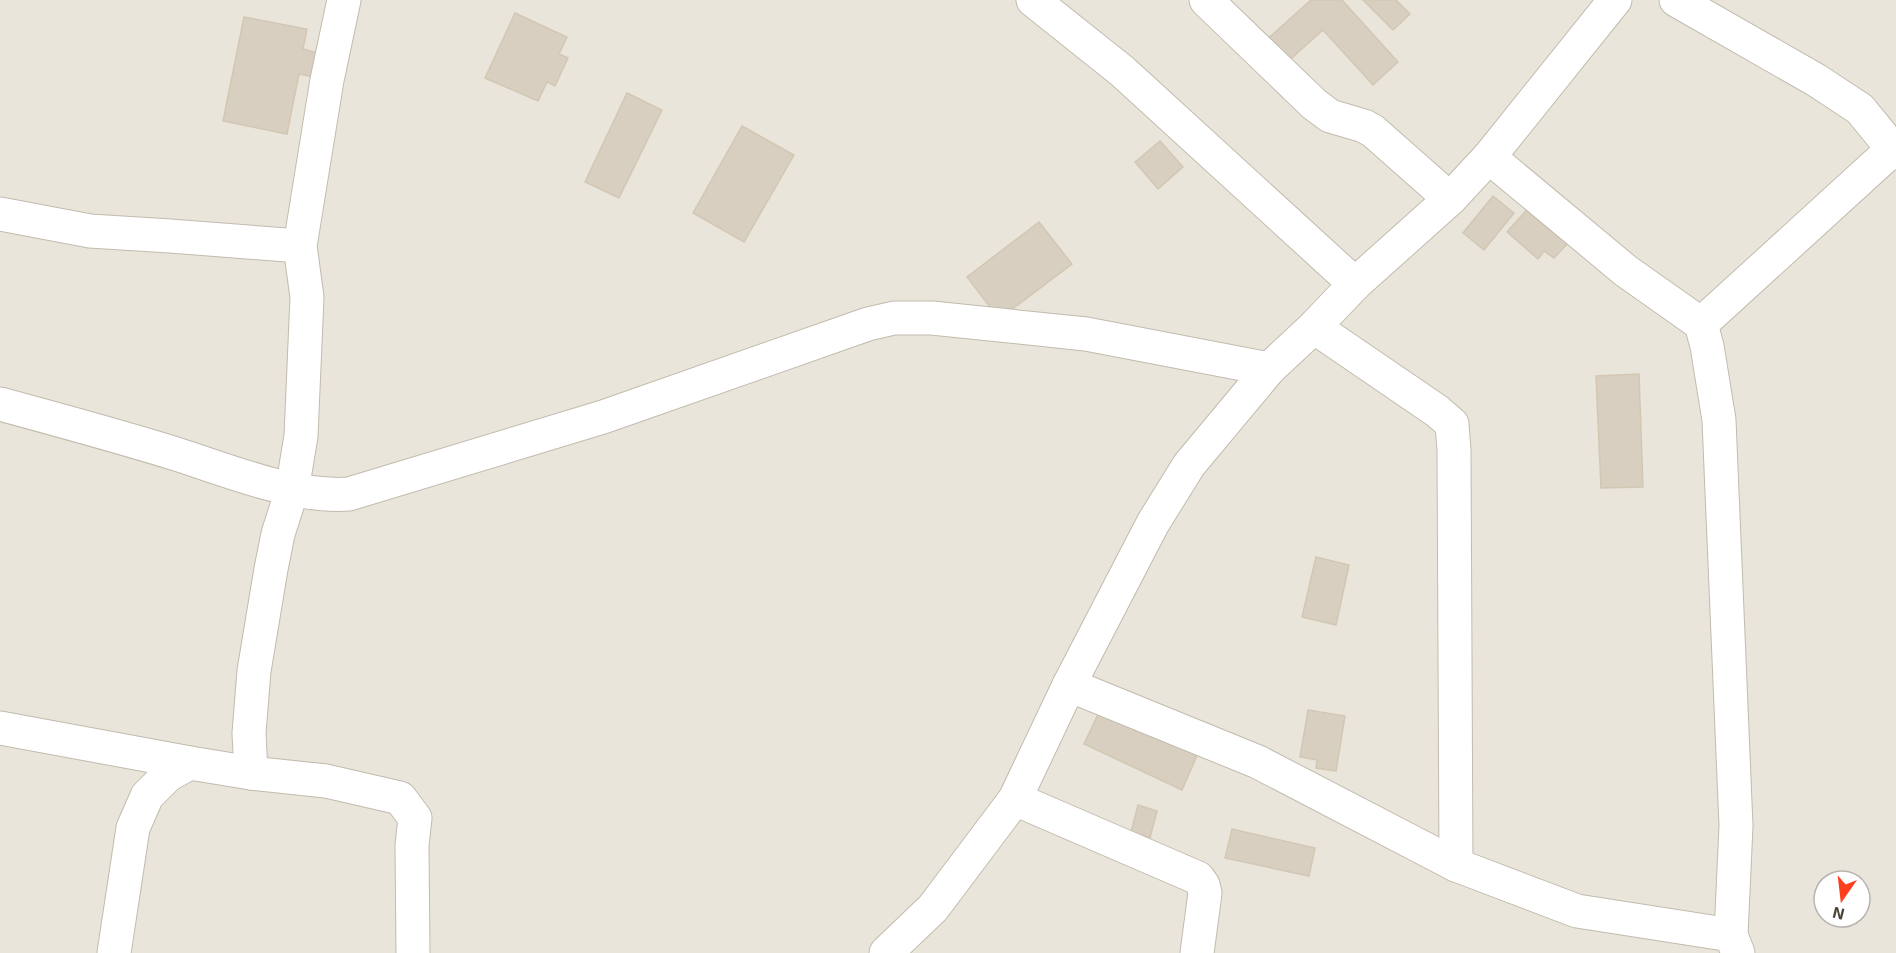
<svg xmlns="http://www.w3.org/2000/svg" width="1896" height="953" font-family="'Exo 2',sans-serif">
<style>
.residential{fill:#eae5da;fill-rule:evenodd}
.building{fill:#d8cfc1;stroke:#d3c7b4;stroke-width:1.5}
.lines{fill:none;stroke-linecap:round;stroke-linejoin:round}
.minor-casing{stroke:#c2bbae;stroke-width:35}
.minor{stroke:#fff;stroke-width:33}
</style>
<rect width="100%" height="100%" fill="#f6f3ec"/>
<path class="residential" d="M0 0H1896V953H0ZM1824 881H1860V917H1824Z"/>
<g class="building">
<polygon points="1311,0 1342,0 1398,62 1373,85 1323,30 1284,65 1264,42"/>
<polygon points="1363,0 1396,0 1410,14 1393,30"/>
<polygon points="515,13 567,37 559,54 568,58 555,86 547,82 538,101 485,78"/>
<polygon points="244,17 307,29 303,49 318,53 314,77 299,74 287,134 223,121"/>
<polygon points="627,93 662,110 619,198 585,182"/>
<polygon points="742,126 794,155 744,242 693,213"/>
<polygon points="1160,141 1183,167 1158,189 1135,162"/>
<polygon points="1493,196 1514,213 1484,250 1463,233"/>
<polygon points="1530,206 1570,241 1554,258 1544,251 1538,259 1507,232"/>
<polygon points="1039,222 1072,264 999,319 967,277"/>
<polygon points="1639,374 1643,487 1601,488 1596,376"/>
<polygon points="1316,557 1349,565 1336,625 1302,617"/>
<polygon points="1102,706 1199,751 1182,790 1084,744"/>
<polygon points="1308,710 1345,716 1336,771 1316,768 1317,760 1300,757"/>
<polygon points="1138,805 1157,811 1150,838 1131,832"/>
<polygon points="1232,829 1315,848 1309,876 1225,858"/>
</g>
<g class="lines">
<g class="minor-casing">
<g id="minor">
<polyline points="1033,0 1122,71 1355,284"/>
<polyline points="1206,0 1314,104 1330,116 1364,126 1373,131 1450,199"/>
<polyline points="1676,0 1816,80 1860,109 1896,153"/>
<polyline points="1489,157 1626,271 1701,324 1707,346 1719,420 1736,826 1731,935 1738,953"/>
<polyline points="0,214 90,231 170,236 300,246"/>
<polyline points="1701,324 1893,149"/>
<polyline points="1314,327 1437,411 1452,424 1454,450 1456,865"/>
<path d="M0 404C59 420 118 436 176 454 230 471 294 498 349 494L603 417 868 324 894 318H932L1086 334 1269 369"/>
<polyline points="1069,685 1258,762 1456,865 1577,911 1731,935"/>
<polyline points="0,728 190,763 251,773 326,781 400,798 415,818 412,845 413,953"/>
<polyline points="251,773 249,733 254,671 271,569 278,534 292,490 301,436 307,297 300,246 327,80 344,0"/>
<polyline points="1015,799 1198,878 1203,885 1205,893 1197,953"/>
<polyline points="114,953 133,828 147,796 168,775 190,763"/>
<polyline points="886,953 933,908 1015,799 1069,685 1153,523 1189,465 1269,369 1314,327 1355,284 1450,199 1489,157 1615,0"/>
</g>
</g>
<use href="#minor" class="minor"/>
</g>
<g transform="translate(1842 899) rotate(194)"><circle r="28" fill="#ffffff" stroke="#b7b4b0" stroke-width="1.5"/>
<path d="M0-4.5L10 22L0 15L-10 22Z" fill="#fc3f1d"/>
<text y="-9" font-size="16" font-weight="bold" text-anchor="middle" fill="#4b4439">N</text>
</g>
</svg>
